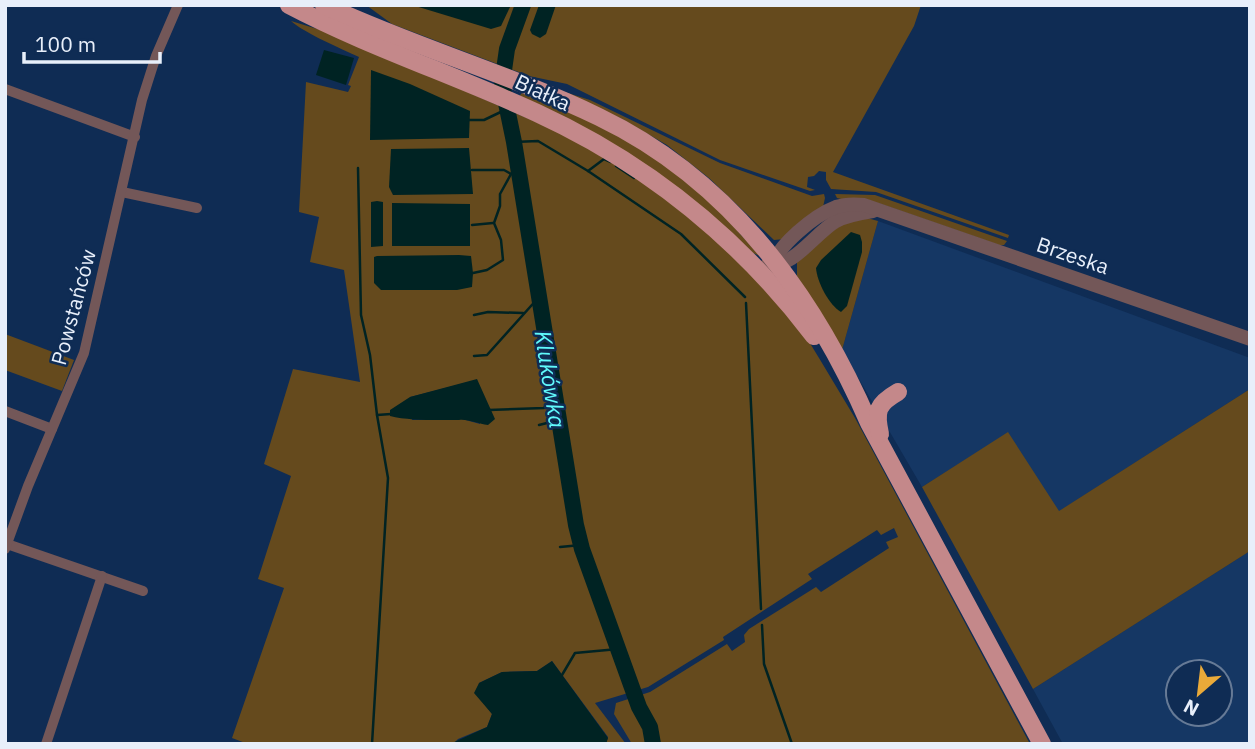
<svg xmlns="http://www.w3.org/2000/svg" width="1255" height="749" font-family="'IBM Plex Sans',sans-serif">
<style>
.built{fill:#153764;fill-rule:evenodd}
.green{fill:#654a1d;fill-rule:evenodd}
.water{fill:#002323}
.lines{fill:none;stroke-linecap:round;stroke-linejoin:round}
.stream{stroke:#002323;stroke-width:2.5}
.river{stroke:#002323;stroke-width:16}
.minor{stroke:#735758;stroke-width:10}
.tertiary{stroke:#735758;stroke-width:14}
.trunk{stroke:#c4888a;stroke-width:18}
.labels{text-anchor:middle;dominant-baseline:central;stroke-width:5;stroke-linejoin:round;paint-order:stroke}
.street-label{font-size:21px;fill:#e8effa;stroke:#0f2c54}
.water-label{font-size:23px;font-style:italic;fill:#60f9fc;stroke:#0f2c54}
</style>
<rect width="100%" height="100%" fill="#0f2c54"/>
<g class="built">
<polygon points="878,221 1250,358 1250,389 1058,512 1008,433 922,487 842,350"/>
<path d="M1250 551V744H1063L1033 689ZM1178 672H1220V714H1178Z"/>
</g>
<g class="green">
<polygon points="366,5 921,5 914,26 833,172 1009,235 1008,238 876,192 831,189 826,180 826,172 819,171 814,176 808,177 807,187 815,190 810,191 720,160 567,84 529,76 392,24"/>
<path d="M291 21 334 34 596 148 731 247 808 340 819 358 855 418 1030 744H632L614 714 616 703 650 692 727 644 732 651 745 642 744 635 749 629 816 587 821 592 889 548 886 542 898 537 894 528 881 535 877 530 808 574 812 579 723 637 724 640 648 687 595 703 626 744H606L608 737 552 661 537 671 502 672 479 683V697L492 714 487 727 458 739 454 743 248 744 232 738 284 588 258 579 291 476 264 464 293 369 360 382 344 270 310 262 319 217 299 212 306 82 348 92 351 86 348 85 359 57C340 48 306 34 291 21ZM477 380 480 424 462 419 412 420 410 397Z"/>
<path d="M523 89 566 106 690 178 760 256 753 253C681 183 610 139 520 96Z"/>
<polygon points="558,90 590,100 720,163 812,196 824,194 825,198 823,207 785,239 774,240 709,178 667,145 620,118"/>
<polygon points="835,194 875,195 1007,241 1004,245 999,245 878,203 845,200 837,198"/>
<polygon points="860,216 878,221 842,350 797,276 797,262 832,228"/>
<polygon points="5,334 74,360 62,391 5,370"/>
<polygon points="1250,389 1250,551 1033,689 922,487 1008,432 1059,511"/>
</g>
<g class="water">
<polygon points="412,5 511,5 501,26 491,29"/>
<polygon points="539,5 556,5 546,34 540,38 532,34 530,30"/>
<polygon points="324,50 354,58 346,85 316,75"/>
<polygon points="371,70 410,84 470,111 469,138 370,140"/>
<polygon points="469,148 473,194 393,195 389,187 391,149"/>
<polygon points="377,201 383,202 383,246 371,247 371,202"/>
<polygon points="392,203 470,204 470,246 392,246"/>
<path d="M851 232 860 235 862 242V252L847 306 841 312C829 305 817 282 816 268L821 260Z"/>
<polygon points="459,255 471,256 473,273 472,287 457,290 381,290 374,283 374,257 377,256"/>
<path d="M477 379 495 419 488 425C478 424 469 419 459 420 439 420 409 421 390 416V410L410 397Z"/>
<polygon points="552,661 608,738 606,744 450,744 487,727 492,714 474,693 479,683 502,672 537,671"/>
</g>
<g class="lines">
<g class="stream">
<polyline points="469,120 484,120 507,109"/>
<polyline points="514,142 538,141 588,171 681,234 745,297"/>
<polyline points="616,166 634,178"/>
<polyline points="358,168 361,315 370,355 377,415 388,478 372,744"/>
<polyline points="472,170 504,170 511,174"/>
<polyline points="588,171 604,159 611,162"/>
<polyline points="472,225 493,223"/>
<polyline points="473,273 487,270 503,260 501,240 494,223 500,206 500,194 511,174 518,171"/>
<polyline points="746,303 761,609"/>
<polyline points="474,315 488,312 523,313"/>
<polyline points="474,356 487,355 539,297"/>
<polyline points="489,410 544,408 555,394"/>
<polyline points="377,415 391,414"/>
<polyline points="539,425 559,420"/>
<polyline points="560,547 581,545"/>
<polyline points="762,625 764,664 792,744"/>
<polyline points="562,675 575,653 618,649"/>
</g>
<polyline class="river" points="523,5 507,49 502,84 514,142 576,525 582,549 639,707 650,727 653,744"/>
<g class="minor">
<polyline points="5,89 135,137"/>
<polyline points="122,192 197,208"/>
<polyline points="5,411 52,429"/>
<polyline points="7,544 143,591"/>
<polyline points="5,549 28,486 84,353 142,100 156,56 178,5"/>
<polyline points="46,744 102,576"/>
</g>
<g class="tertiary">
<path d="M767 265C794 268 814 234 836 221 847 215 860 213 873 211"/>
<path d="M772 268C776 246 815 215 836 207 845 204 855 204 864 205L1250 339"/>
</g>
<g class="trunk">
<path d="M289 5C369 47 455 75 537 113 648 164 740 239 814 336"/>
<path d="M324 5C414 47 510 74 599 117 728 179 813 294 869 423L1042 744"/>
<path d="M880 434C875 411 877 404 898 392"/>
</g>
</g>
<g class="labels">
<g class="street-label">
<text transform="translate(543 92) rotate(25)">Białka</text>
<text transform="translate(1073 255) rotate(19)">Brzeska</text>
<text transform="translate(73 307) rotate(-75)">Powstańców</text>
</g>
<g class="water-label">
<text transform="translate(551 379) rotate(81)">Klukówka</text>
</g>
</g>
<rect width="1255" height="749" fill="none" stroke="#e8effa" stroke-width="14"/>
<g transform="translate(1199 693) rotate(208)"><circle r="33" fill="#0f2c54" stroke="#667a96" stroke-width="2"/>
<path d="M0-5L12 26L0 18L-12 26Z" fill="#eaaa39"/>
<text y="-10" font-size="19" font-weight="bold" text-anchor="middle" fill="#e8effa">N</text>
</g>
<path d="M24 52v10h136v-10" fill="none" stroke="#e8effa" stroke-width="3.5"/>
<text x="35" y="52" font-size="21" fill="#e8effa" stroke="#0f2c54" stroke-width="5" paint-order="stroke">100 m</text>
</svg>
